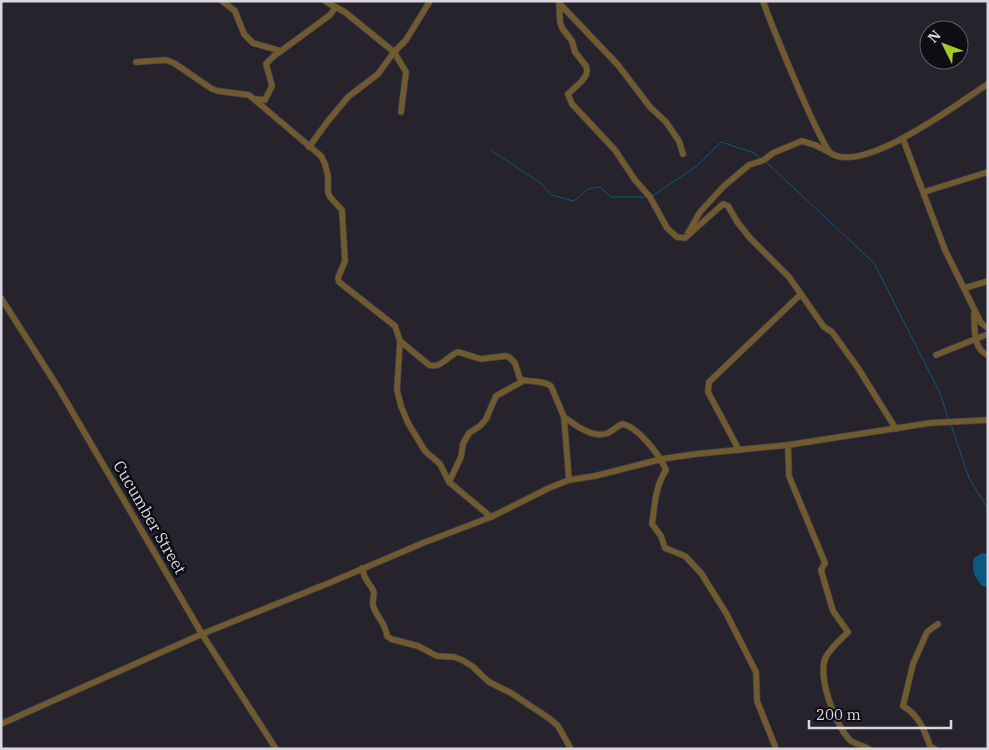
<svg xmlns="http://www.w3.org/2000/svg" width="989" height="750" font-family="'IBM Plex Serif',serif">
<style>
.water{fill:#0d587d}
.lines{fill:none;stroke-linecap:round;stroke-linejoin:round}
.stream{stroke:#0d587d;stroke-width:1}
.minor-casing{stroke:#434049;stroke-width:7}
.minor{stroke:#705a2e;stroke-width:5.5}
.labels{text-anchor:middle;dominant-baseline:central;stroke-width:5;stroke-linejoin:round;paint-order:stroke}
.street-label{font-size:16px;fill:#dad8df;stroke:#0e0d12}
</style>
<rect width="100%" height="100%" fill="#26232d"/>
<path class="water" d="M982 553 988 554V587L982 586C974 576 971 571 974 558Z"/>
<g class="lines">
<g class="stream">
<polyline points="492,151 543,185 551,195 574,201 588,189 600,187 611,197 647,197"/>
<polyline points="765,161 874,263 940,393 949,421"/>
<polyline points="651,197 698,165 721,142 754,153 762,159"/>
<polyline points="951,424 969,478 988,509"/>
</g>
<g class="minor-casing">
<g id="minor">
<polyline points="222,1 235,11 244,34 253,43 281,51 330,15 335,8"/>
<path d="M325 1C332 6 339 8 346 13L394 52 406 72 401 112"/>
<polyline points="559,1 560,22 562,28 572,41 575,52 586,66 587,70 586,75 582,81 568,94 572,104 615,150 635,180 650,197 667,228 677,237 685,238 723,204 728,206 738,223 750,238 789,277 824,327 832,332 858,368 896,429"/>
<path d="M763 1C770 21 821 148 832 154 867 173 958 103 988 84"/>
<polyline points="559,3 618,65 650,107 666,122 679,141 683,154"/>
<polyline points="136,62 166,60 174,63 212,89 218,91 249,95 321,156 325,164 328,176 328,192 330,197 342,210 345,261 338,278 339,282 395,326 400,341 397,390 401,406 408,423 425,451 440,464 449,482 491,517"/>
<polyline points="256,99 265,100 272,86 266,64 275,55 281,51"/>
<polyline points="903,139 945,250 981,323 988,328"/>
<polyline points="309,147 328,121 348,97 378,74 394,52 406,40 430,1"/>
<polyline points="924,192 988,172"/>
<polyline points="688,233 700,212 724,186 749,165 764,160 773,153 802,141 815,145 829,152"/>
<polyline points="965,288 988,281"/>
<polyline points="1,298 59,389 202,634 276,749"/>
<path d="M974 313C975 327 972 349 988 355"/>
<path d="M400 341 429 365C441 369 447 356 458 352L481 359 505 356 509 357 515 363 520 379C530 383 541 379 551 386L564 417 569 480"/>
<polyline points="936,355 988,334"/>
<path d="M564 417C575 425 593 439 608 433 613 431 617 426 622 424 637 426 660 455 666 470 655 487 655 504 652 524L661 536 665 548 685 556 701 573 726 613 756 672 757 701 775 746V749"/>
<path d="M788 445 789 476 825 563 821 570 833 611 848 632C841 639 832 647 827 655 815 673 836 728 851 741 856 744 864 746 869 749"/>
<polyline points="739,450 708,392 709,382 801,294"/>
<polyline points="449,482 461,457 463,444 469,433 480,426 486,419 496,396 523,381"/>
<path d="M362 568C363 571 364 576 366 579 368 584 373 587 374 593 374 598 371 603 374 608 378 619 386 624 387 636L391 639 418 646 437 656 454 657 462 660 472 666 489 682 511 693 550 719 558 726 571 749"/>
<polyline points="1,724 202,634 329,583 423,543 491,517 549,488 569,480 595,476 662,459 696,454 788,445 930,423 988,420"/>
<path d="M935 749 930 746C925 731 918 714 903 706L913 664 927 632 938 624"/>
</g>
</g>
<use href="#minor" class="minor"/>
</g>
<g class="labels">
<g class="street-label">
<text transform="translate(150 517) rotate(60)">Cucumber Street</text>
</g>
</g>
<rect width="989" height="750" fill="none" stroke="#dad8df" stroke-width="5"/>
<g transform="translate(944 45) rotate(312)"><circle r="24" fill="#0e0d12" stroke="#605e64"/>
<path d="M0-4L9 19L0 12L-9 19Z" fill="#a1c92a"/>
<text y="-8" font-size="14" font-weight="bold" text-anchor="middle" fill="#dad8df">N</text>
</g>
<path d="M809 720v8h142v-8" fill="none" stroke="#dad8df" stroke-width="2.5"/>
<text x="816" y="720" font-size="15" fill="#dad8df" stroke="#0e0d12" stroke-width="4" paint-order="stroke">200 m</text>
</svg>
